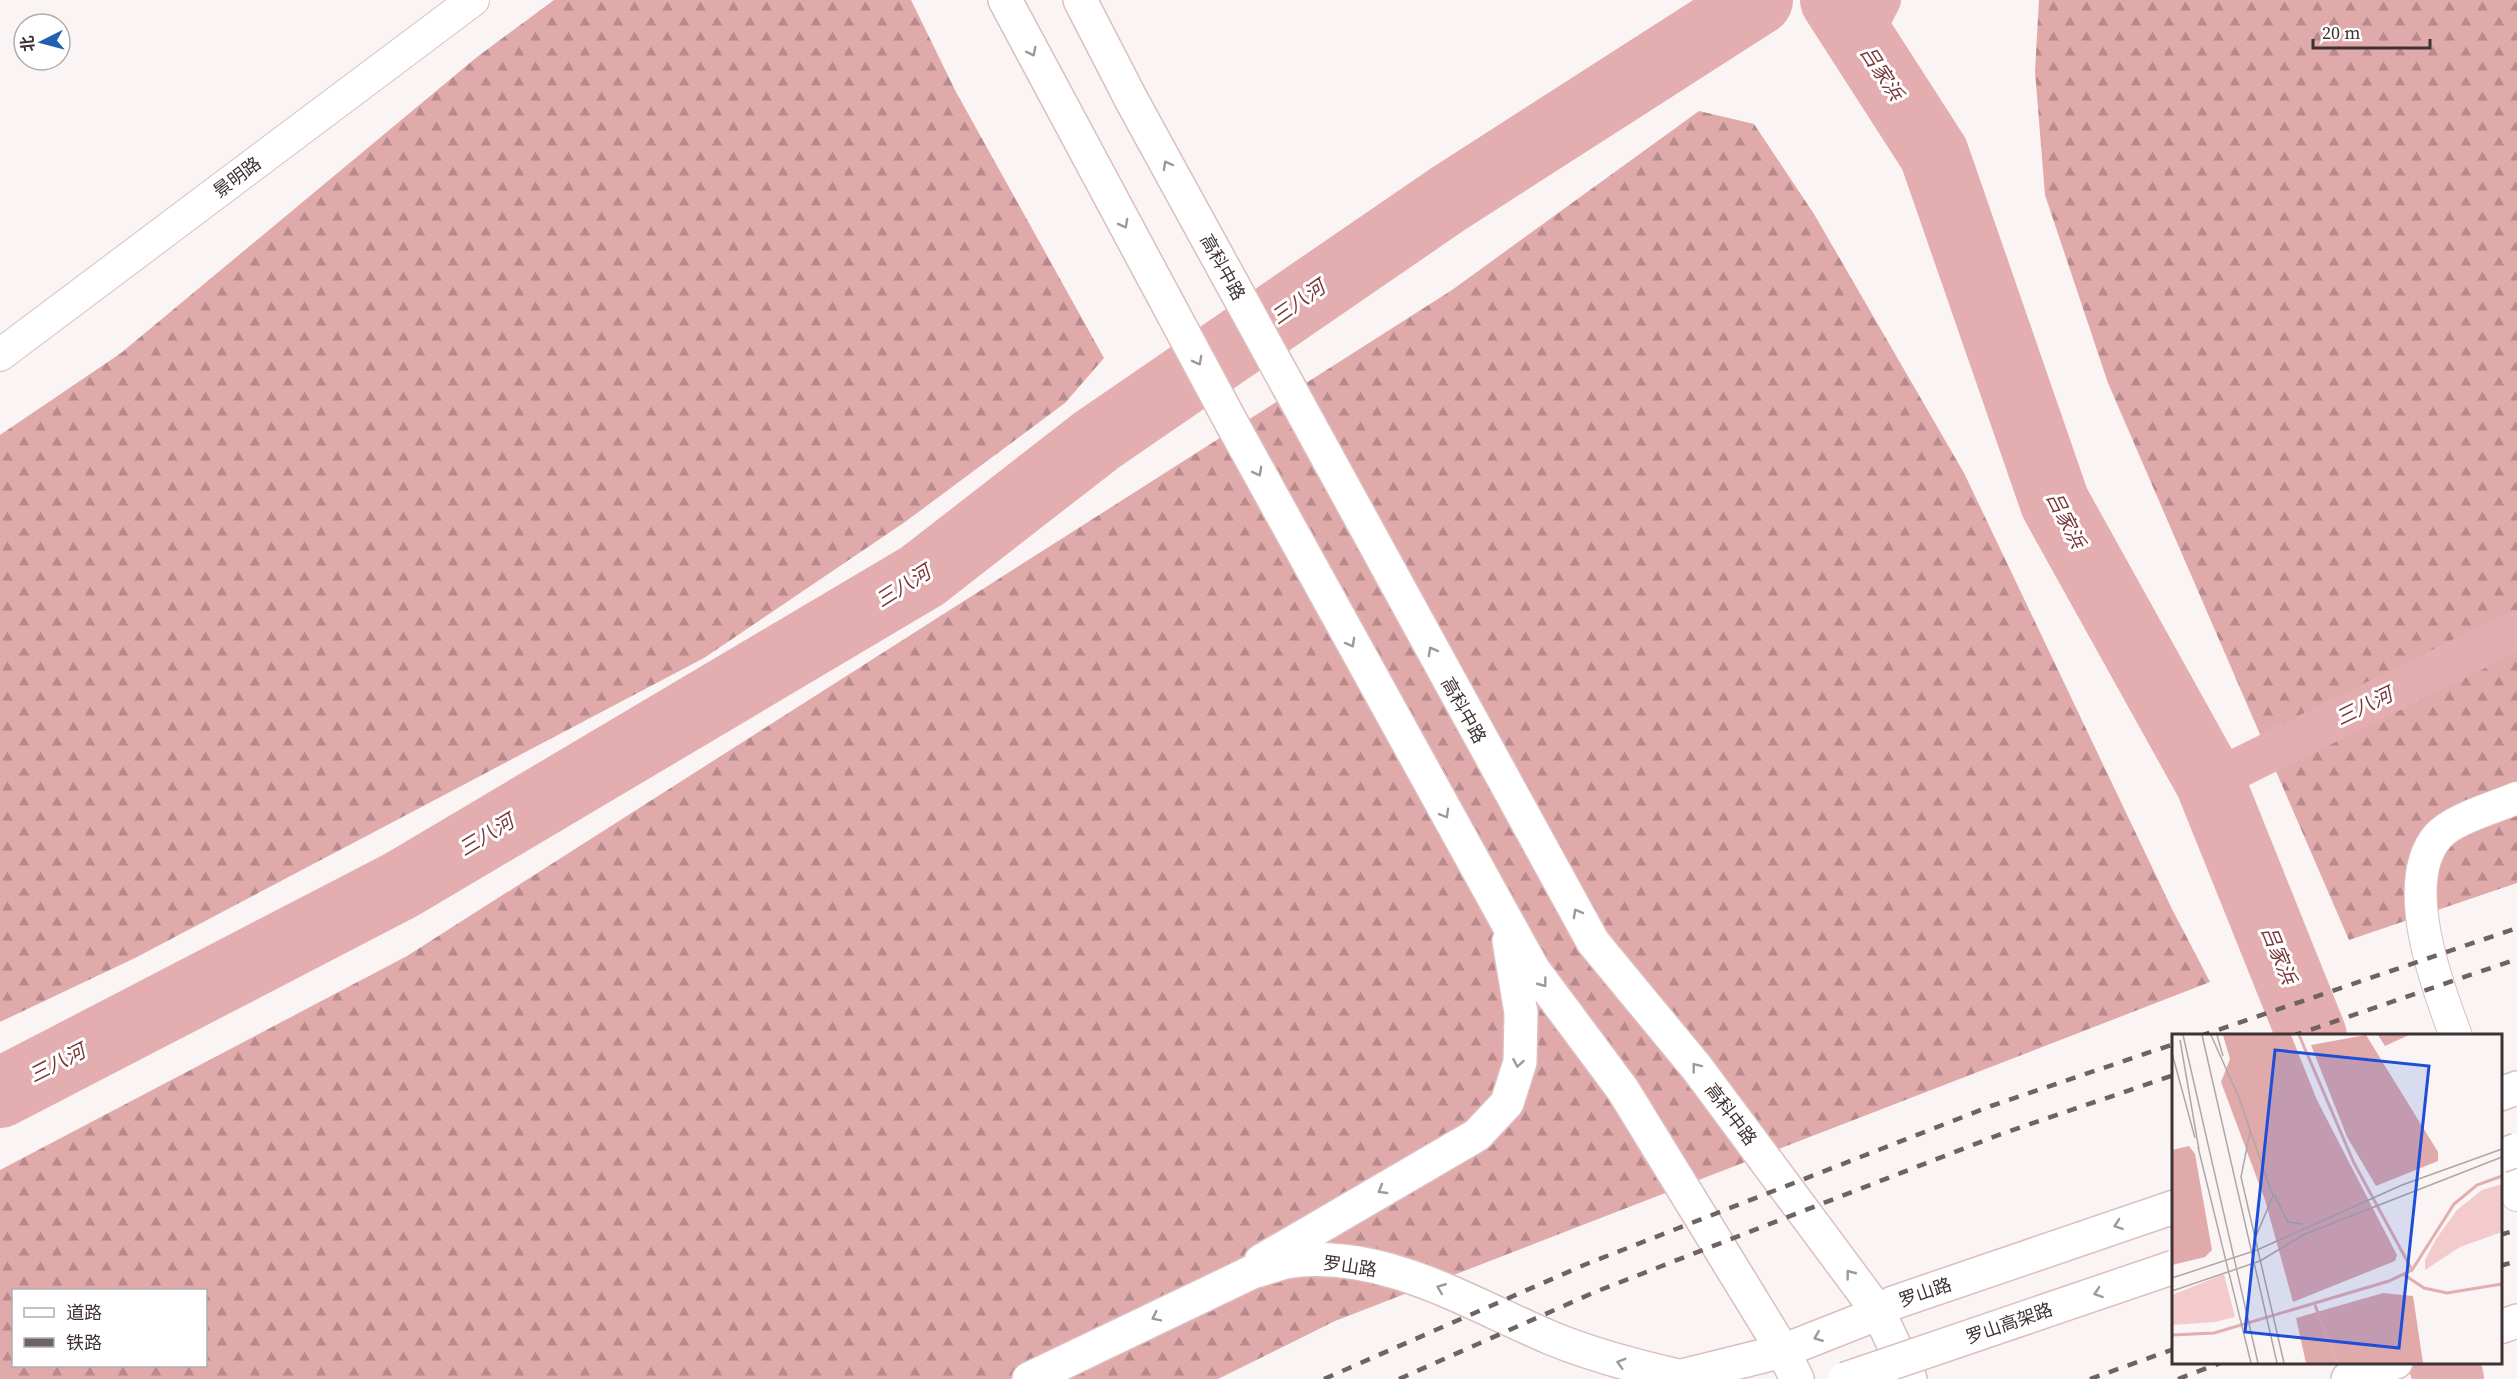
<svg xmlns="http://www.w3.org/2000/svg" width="2517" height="1379" font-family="'Source Serif 4','Noto Sans SC',serif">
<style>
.forest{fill:url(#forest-firs);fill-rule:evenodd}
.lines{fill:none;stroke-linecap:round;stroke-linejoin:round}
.canal{stroke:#e4adaf;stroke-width:40}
.river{stroke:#e4adaf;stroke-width:70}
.street-casing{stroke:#ddbebe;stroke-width:34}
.primary-casing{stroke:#ddbebe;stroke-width:36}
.highway-casing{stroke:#ddbebe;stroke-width:36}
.street{stroke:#fff;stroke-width:32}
.primary{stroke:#fff;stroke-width:33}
.highway{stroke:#fff;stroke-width:33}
.rail{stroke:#6e6262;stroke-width:4.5;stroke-dasharray:10 10;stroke-linecap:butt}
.highway-bridge-casing{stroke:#ddbebe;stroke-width:36;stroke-linecap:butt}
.highway-bridge{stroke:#fff;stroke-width:33}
.oneway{stroke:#9f9898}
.labels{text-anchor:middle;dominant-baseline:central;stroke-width:6;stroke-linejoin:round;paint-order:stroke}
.street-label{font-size:18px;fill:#3f3232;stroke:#fff}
.water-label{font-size:20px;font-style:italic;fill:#79353b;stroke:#fff}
.inset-river{fill:none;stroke:#e4adaf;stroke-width:3}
.inset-road{fill:none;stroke:#b0a6a6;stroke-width:1.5}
.view{fill:#1d4ed8;fill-opacity:0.15;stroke:#1d4ed8;stroke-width:3}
.inset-edge{fill:none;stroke:#3f3232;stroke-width:3}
</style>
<defs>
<pattern id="forest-firs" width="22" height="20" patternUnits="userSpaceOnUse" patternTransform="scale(1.5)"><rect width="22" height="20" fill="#e0a9aa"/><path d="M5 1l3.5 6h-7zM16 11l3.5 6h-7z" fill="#b78a8b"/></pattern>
</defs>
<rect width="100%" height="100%" fill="#fbf4f4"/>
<g class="forest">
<polygon points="554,0 911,0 956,92 1104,358 1065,403 905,522 704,658 135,958 0,1022 0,435 121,353 477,57"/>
<polygon points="2039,0 2517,0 2517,883 2349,940 2108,383 2045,195 2035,71"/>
<path d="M1699 111 1754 124 1814 214 1964 473 2171 907 2210 982 1335 1321 1218 1379H0V1170L407 956 1452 290ZM14 1290H206V1366H14Z"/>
</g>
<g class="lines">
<g class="canal">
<polyline points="1860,40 1881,0"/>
<polyline points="2210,782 2517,630"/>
</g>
<g class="river">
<polyline points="1835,0 1934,154 2055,503 2210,782 2312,1036"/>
<polyline points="0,1093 401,885 922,576 1097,440 1448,199 1758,0"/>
<polyline points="2443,1362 2449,1379"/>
</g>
<g class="street-casing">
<g id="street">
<polyline points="0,355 473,0"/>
<path d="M2456 1036C2437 986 2398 882 2438 836 2453 819 2496 807 2517 798"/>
<polyline points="2500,1152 2517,1195"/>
</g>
</g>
<g class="primary-casing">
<g id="primary">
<polyline points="1005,0 1230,420 1533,969 1623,1090 1783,1351 1797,1379"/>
<polyline points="1080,0 1132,101 1593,942 1697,1068 1879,1313 1910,1379"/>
<polyline points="2500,1094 2517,1088"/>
<polyline points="1261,1261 1477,1135 1507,1103 1520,1062 1521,1013 1509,941"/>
<path d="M1029 1379 1252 1272C1265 1269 1279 1263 1292 1261 1385 1250 1469 1303 1551 1338 1592 1355 1634 1366 1678 1376"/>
<polyline points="1670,1379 1783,1351 1879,1313 1893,1303 2174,1207"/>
</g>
</g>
<g class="highway-casing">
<g id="highway">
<polyline points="2500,1327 2517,1321"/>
<polyline points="2348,1379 2396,1362"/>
</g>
</g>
<use href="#street" class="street"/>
<use href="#primary" class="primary"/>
<use href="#highway" class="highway"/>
<g class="rail">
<polyline points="2200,1036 2517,928"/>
<polyline points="2292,1036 2517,959"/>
<polyline points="2500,1235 2517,1230"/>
<polyline points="2500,1266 2517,1261"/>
<polyline points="1324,1379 1584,1265 1991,1106 2174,1044"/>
<polyline points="1399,1379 1595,1292 2001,1134 2174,1075"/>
<polyline points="2090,1379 2174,1349"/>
<polyline points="2178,1379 2223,1362"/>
</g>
<g class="highway-bridge-casing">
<g id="highway-bridge">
<polyline points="2500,1156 2517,1150"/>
<polyline points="1845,1379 2174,1267"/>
</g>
</g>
<use href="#highway-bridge" class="highway-bridge"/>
</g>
<defs><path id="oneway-chevron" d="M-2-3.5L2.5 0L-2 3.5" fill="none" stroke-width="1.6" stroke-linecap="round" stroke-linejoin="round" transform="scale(1.5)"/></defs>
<g class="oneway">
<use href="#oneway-chevron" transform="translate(1032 52) rotate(63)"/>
<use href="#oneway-chevron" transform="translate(1167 165) rotate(-119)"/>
<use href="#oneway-chevron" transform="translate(1124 224) rotate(62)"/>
<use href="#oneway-chevron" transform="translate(1198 361) rotate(62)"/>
<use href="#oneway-chevron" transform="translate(1258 472) rotate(61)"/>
<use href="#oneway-chevron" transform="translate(1351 643) rotate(61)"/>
<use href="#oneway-chevron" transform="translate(1432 651) rotate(-119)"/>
<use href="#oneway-chevron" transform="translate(1445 814) rotate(60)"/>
<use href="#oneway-chevron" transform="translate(1577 913) rotate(-119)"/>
<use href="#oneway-chevron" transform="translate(1543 983) rotate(53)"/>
<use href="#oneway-chevron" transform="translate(1518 1063) rotate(100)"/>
<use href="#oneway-chevron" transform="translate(1696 1067) rotate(-128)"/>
<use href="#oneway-chevron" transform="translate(1382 1190) rotate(150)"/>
<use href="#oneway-chevron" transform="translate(2118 1225) rotate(161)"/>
<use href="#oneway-chevron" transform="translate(1850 1274) rotate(-127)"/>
<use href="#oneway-chevron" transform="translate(1441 1288) rotate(-158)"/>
<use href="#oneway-chevron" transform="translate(2098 1293) rotate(161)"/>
<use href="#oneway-chevron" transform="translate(1156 1317) rotate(154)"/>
<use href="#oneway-chevron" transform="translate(1818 1337) rotate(158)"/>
<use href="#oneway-chevron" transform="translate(1621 1363) rotate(-164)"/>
</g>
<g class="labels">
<g class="street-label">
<text transform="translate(237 177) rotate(-37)">景明路</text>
<text transform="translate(1223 267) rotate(61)">高科中路</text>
<text transform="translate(1464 710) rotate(61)">高科中路</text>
<text transform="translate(1731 1114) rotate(53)">高科中路</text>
<text transform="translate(1350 1266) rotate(8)">罗山路</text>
<text transform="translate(1925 1292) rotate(-19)">罗山路</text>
<text transform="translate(2009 1323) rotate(-19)">罗山高架路</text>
</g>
<g class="water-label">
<text transform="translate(1882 73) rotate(57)">吕家浜</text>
<text transform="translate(1298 302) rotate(-35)">三八河</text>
<text transform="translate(2066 520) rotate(63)">吕家浜</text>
<text transform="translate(903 586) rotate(-32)">三八河</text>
<text transform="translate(2364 706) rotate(-26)">三八河</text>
<text transform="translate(486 835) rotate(-31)">三八河</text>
<text transform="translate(2279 955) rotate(68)">吕家浜</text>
<text transform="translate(57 1063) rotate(-27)">三八河</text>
</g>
</g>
<g transform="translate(2172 1034)">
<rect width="330" height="330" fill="#fbf4f4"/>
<path d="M330 150V198L288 213 253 236V226L264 205 285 176 310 156ZM52 240 63 283 43 288 0 291V261Z" fill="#f4cbcc"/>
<path d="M51 1H119L145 66 225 221 223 227 121 268 93 166 49 48 58 25ZM194 1 266 118V127L204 152 175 103 139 11ZM206 1H237L213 12ZM17 112 23 120 40 216 33 223 0 231V116ZM211 259 241 262 251 329H134L124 284Z" fill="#e0a9aa"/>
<path class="inset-river" d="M127 1 182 129 240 236M231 240 252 254 275 259 330 250M143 271 165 329M0 301 42 299 217 247 240 236 282 170 305 151 330 142"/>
<path class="inset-road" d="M11 1 86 329M30 1 105 329M39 1 68 66M45 1 51 22M8 6 27 116M0 19 23 104M67 64 101 162 84 202M78 98 69 143 112 329M26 113 79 329M102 160 116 188 131 190M0 244 85 216 230 151 330 115M0 257 88 227 133 200 330 123"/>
<path class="view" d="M103 16 257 32 227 314 73 298Z"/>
<rect width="330" height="330" class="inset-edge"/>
</g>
<rect x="12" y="1289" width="195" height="78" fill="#ffffff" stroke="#b2adad" stroke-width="1.5"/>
<rect x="24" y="1308" width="30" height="9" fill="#ffffff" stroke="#b2adad" stroke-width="1.5"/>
<text x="66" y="1319" font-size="18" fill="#3f3232">道路</text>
<rect x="24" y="1338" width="30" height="9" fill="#6e6262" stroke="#b2adad" stroke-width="1.5"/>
<text x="66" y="1349" font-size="18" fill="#3f3232">铁路</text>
<g transform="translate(42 42) rotate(264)"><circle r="28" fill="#ffffff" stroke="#b2adad" stroke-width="1.5"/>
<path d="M0-4.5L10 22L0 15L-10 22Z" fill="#2060b1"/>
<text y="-9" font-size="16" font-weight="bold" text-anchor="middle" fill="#3f3232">北</text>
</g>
<path d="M2313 39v9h117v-9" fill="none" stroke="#3f3232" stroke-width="3"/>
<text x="2322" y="39" font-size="18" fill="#3f3232" stroke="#ffffff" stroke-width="4.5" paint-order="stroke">20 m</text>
</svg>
